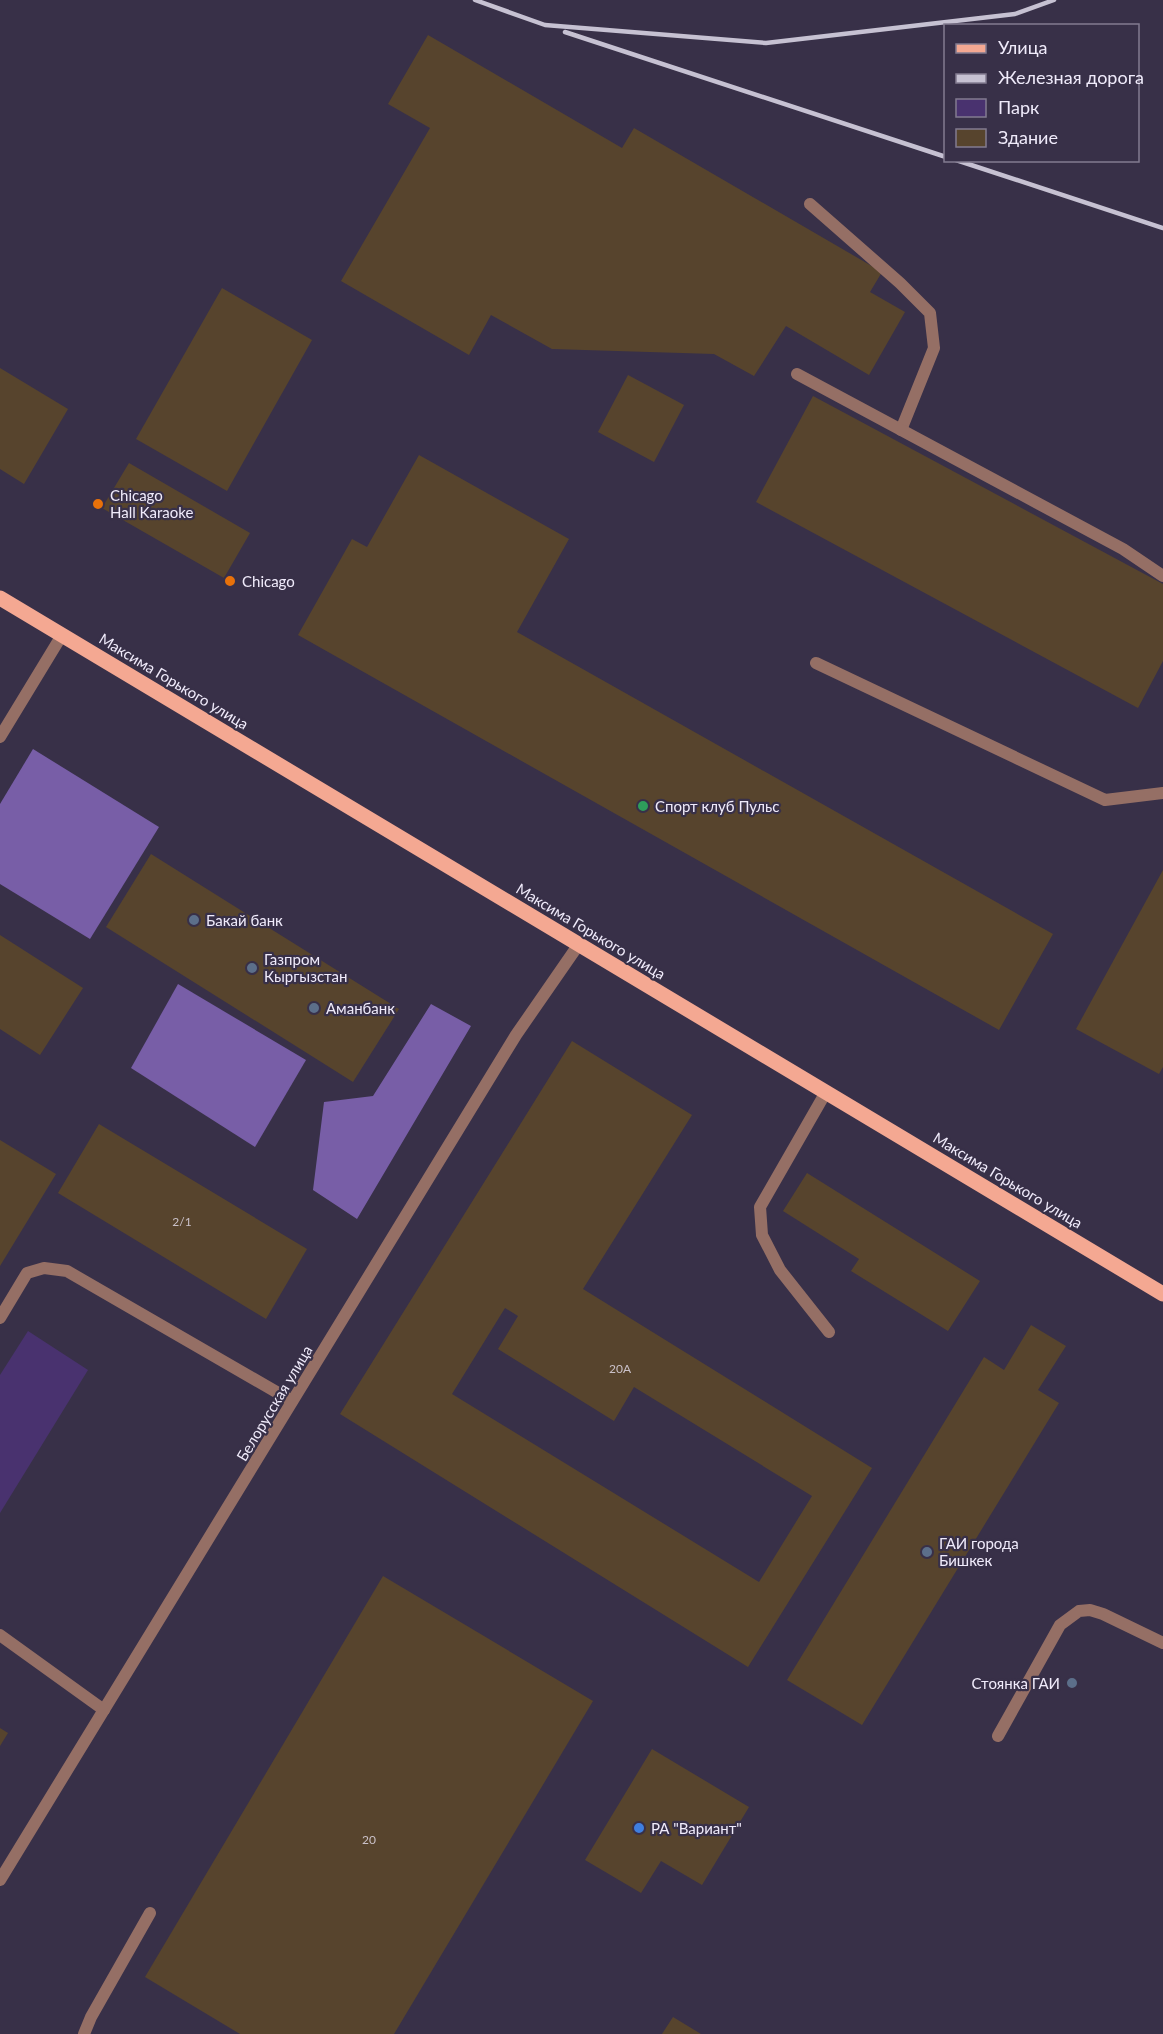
<svg xmlns="http://www.w3.org/2000/svg" width="1163" height="2034" font-family="Lato,sans-serif">
<style>
.green{fill:#49326f}
.forest{fill:#785ea7}
.building{fill:#57442d;fill-rule:evenodd}
.lines{fill:none;stroke-linecap:round;stroke-linejoin:round}
.lane{stroke:#956f65;stroke-width:12}
.street{stroke:#956f65;stroke-width:12}
.primary{stroke:#f4a892;stroke-width:15}
.rail{stroke:#c6c1d2;stroke-width:4.5}
.food-dot{fill:#e8710a;stroke:#383048;stroke-width:2}
.leisure-dot{fill:#2e9e5b;stroke:#383048;stroke-width:2}
.service-dot{fill:#5c6f8a;stroke:#383048;stroke-width:2}
.shop-dot{fill:#3f7fe0;stroke:#383048;stroke-width:2}
.labels{text-anchor:middle;dominant-baseline:central;stroke-width:4.5;stroke-linejoin:round;paint-order:stroke}
.number-label{font-size:12px;fill:#cac1c8}
.poi-label{font-size:15px;fill:#f0ebfb;stroke:#383048;text-anchor:start}
.street-label{font-size:15px;fill:#f0ebfb;stroke:#383048}
</style>
<rect width="100%" height="100%" fill="#383048"/>
<polygon class="green" points="28,1331 88,1370 0,1513 0,1375"/>
<g class="forest">
<polygon points="33,749 159,827 90,939 0,884 0,804"/>
<polygon points="178,984 306,1060 255,1147 131,1068"/>
<polygon points="431,1004 471,1026 357,1219 313,1190 324,1102 373,1096"/>
</g>
<g class="building">
<polygon points="428,35 622,148 634,128 882,272 870,292 905,312 869,375 786,326 754,376 714,354 552,349 491,315 469,355 341,281 430,128 388,104"/>
<polygon points="222,288 312,340 227,491 136,439"/>
<polygon points="0,368 68,409 24,484 0,469"/>
<polygon points="628,375 684,405 654,462 598,432"/>
<polygon points="813,396 1163,584 1163,661 1138,708 756,502"/>
<polygon points="419,455 569,539 517,632 1053,934 999,1030 298,635 352,539 367,547"/>
<polygon points="129,463 250,533 224,578 102,508"/>
<polygon points="151,854 399,1009 353,1082 106,927"/>
<polygon points="1163,870 1163,1067 1159,1074 1076,1029"/>
<polygon points="0,935 83,988 40,1055 0,1029"/>
<path d="M572 1041 692 1115 583 1289 872 1468 748 1667 340 1414ZM505 1308 518 1316 498 1349 614 1421 634 1387 812 1496 759 1582 452 1394Z"/>
<polygon points="99,1124 307,1249 266,1319 58,1193"/>
<polygon points="0,1140 56,1174 0,1266"/>
<polygon points="807,1173 980,1281 948,1331 851,1271 859,1259 783,1211"/>
<polygon points="1031,1325 1066,1346 1038,1390 1059,1403 862,1725 787,1680 984,1357 1004,1370"/>
<polygon points="383,1576 593,1701 394,2034 240,2034 145,1977"/>
<polygon points="0,1728 8,1733 0,1746"/>
<polygon points="652,1749 749,1807 702,1885 661,1861 641,1893 585,1860"/>
<polygon points="673,2017 701,2034 662,2034"/>
</g>
<g class="lines">
<g class="lane">
<polyline points="810,204 900,283 930,313 934,348 901,430"/>
<polyline points="797,374 1123,549 1163,576"/>
<polyline points="816,663 1105,800 1163,793"/>
<polyline points="826,1092 760,1207 762,1235 780,1270 829,1332"/>
<polyline points="0,1318 27,1273 44,1268 67,1271 292,1401"/>
<polyline points="0,1635 104,1710"/>
<polyline points="998,1736 1060,1625 1079,1611 1090,1610 1103,1614 1163,1643"/>
<polyline points="84,2034 91,2017 150,1913"/>
</g>
<g class="street">
<polyline points="0,737 62,635"/>
<polyline points="0,1880 516,1035 579,944"/>
</g>
<polyline class="primary" points="0,598 1163,1294"/>
<g class="rail">
<polyline points="475,0 545,25 766,43 1015,14 1054,0"/>
<polyline points="565,32 946,157"/>
<polyline points="956,160 1163,228"/>
</g>
</g>
<g class="food-dot">
<circle cx="98" cy="504" r="6"/>
<circle cx="230" cy="581" r="6"/>
</g>
<circle class="leisure-dot" cx="643" cy="806" r="6"/>
<g class="service-dot">
<circle cx="194" cy="920" r="6"/>
<circle cx="252" cy="968" r="6"/>
<circle cx="314" cy="1008" r="6"/>
<circle cx="927" cy="1552" r="6"/>
<circle cx="1072" cy="1683" r="6"/>
</g>
<circle class="shop-dot" cx="639" cy="1828" r="6"/>
<g class="labels">
<g class="number-label">
<text x="182" y="1221">2/1</text>
<text x="620" y="1368">20А</text>
<text x="369" y="1839">20</text>
</g>
<g class="poi-label">
<text x="110" y="495">Chicago<tspan x="110" dy="17">Hall Karaoke</tspan></text>
<text x="242" y="581">Chicago</text>
<text x="655" y="806">Спорт клуб Пульс</text>
<text x="206" y="920">Бакай банк</text>
<text x="264" y="959">Газпром<tspan x="264" dy="17">Кыргызстан</tspan></text>
<text x="326" y="1008">Аманбанк</text>
<text x="939" y="1543">ГАИ города<tspan x="939" dy="17">Бишкек</tspan></text>
<text x="1060" y="1683" text-anchor="end">Стоянка ГАИ</text>
<text x="651" y="1828">РА "Вариант"</text>
</g>
<g class="street-label">
<text transform="translate(174 681) rotate(31)">Максима Горького улица</text>
<text transform="translate(591 931) rotate(31)">Максима Горького улица</text>
<text transform="translate(1008 1180) rotate(31)">Максима Горького улица</text>
<text transform="translate(274 1403) rotate(-59)">Белорусская улица</text>
</g>
</g>
<rect x="944" y="24" width="195" height="138" fill="#383048" stroke="#827b90" stroke-width="1.5"/>
<rect x="956" y="44" width="30" height="9" fill="#f4a892" stroke="#827b90" stroke-width="1.5"/>
<text x="998" y="54" font-size="18" fill="#f0ebfb">Улица</text>
<rect x="956" y="74" width="30" height="9" fill="#c6c1d2" stroke="#827b90" stroke-width="1.5"/>
<text x="998" y="84" font-size="18" fill="#f0ebfb">Железная дорога</text>
<rect x="956" y="99" width="30" height="18" fill="#49326f" stroke="#827b90" stroke-width="1.5"/>
<text x="998" y="114" font-size="18" fill="#f0ebfb">Парк</text>
<rect x="956" y="129" width="30" height="18" fill="#57442d" stroke="#827b90" stroke-width="1.5"/>
<text x="998" y="144" font-size="18" fill="#f0ebfb">Здание</text>
</svg>
